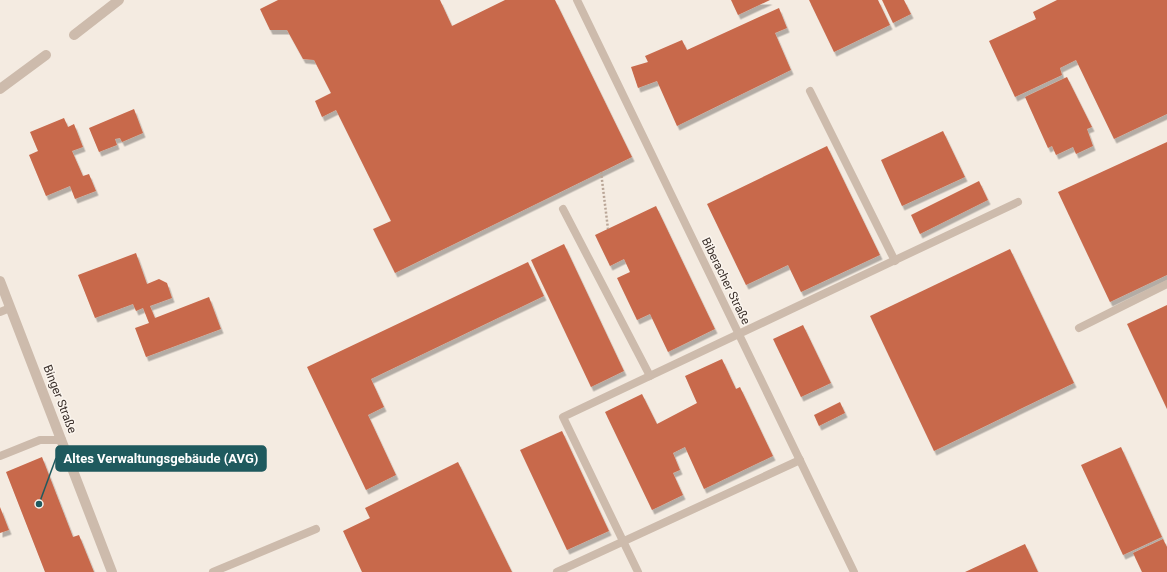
<svg xmlns="http://www.w3.org/2000/svg" width="1167" height="572" font-family="Roboto,sans-serif">
<style>
.building{fill:#c8694b;filter:url(#shadow)}
.lines{fill:none;stroke-linecap:round;stroke-linejoin:round}
.path{stroke:#b9a596;stroke-width:2.5;stroke-dasharray:2 2;stroke-linecap:butt}
.service{stroke:#cdbbac;stroke-width:8}
.minor{stroke:#cdbbac;stroke-width:10}
.labels{text-anchor:middle;dominant-baseline:central;stroke-width:3;stroke-linejoin:round;paint-order:stroke}
.street-label{font-size:12px;fill:#3b302b;stroke:#fbf5ee}
.leader{fill:none;stroke:#1f5a5e;stroke-width:1.5}
.callout-dot{fill:#1f5a5e;stroke:#fbf5ee;stroke-width:1.5}
.callout{fill:#1f5a5e;stroke:#1f5a5e;stroke-width:1.5}
.callout-label{font-size:13px;text-anchor:middle;font-weight:bold;fill:#fff}
</style>
<defs>
<filter id="shadow"><feDropShadow dx="2.5" dy="4.5" stdDeviation="0" flood-color="#0004"/></filter>
</defs>
<rect width="100%" height="100%" fill="#f4ebe1"/>
<g class="building">
<polygon points="278,0 440,0 452,26 505,0 555,0 632,157 395,273 373,229 391,221 336,110 322,117 315,101 331,93 314,60 303,59 287,30 270,30 260,9"/>
<polygon points="731,0 770,0 738,15"/>
<polygon points="809,0 878,0 890,25 834,52"/>
<polygon points="882,0 904,0 911,14 893,23"/>
<polygon points="1057,0 1167,0 1167,114 1114,139 1076,60 1060,68 1062,75 1015,97 989,41 1036,19 1033,12"/>
<polygon points="779,8 787,28 775,33 791,70 677,126 657,81 638,88 631,67 648,62 645,56 682,40 687,50"/>
<polygon points="1067,77 1092,127 1087,129 1093,146 1076,154 1073,147 1056,155 1052,146 1048,148 1025,97"/>
<polygon points="134,109 143,133 122,142 120,138 115,139 117,145 99,152 89,128"/>
<polygon points="64,118 68,127 74,124 83,147 72,151 83,176 89,174 96,191 75,199 70,186 46,196 29,155 38,151 30,132"/>
<polygon points="943,131 965,177 902,206 881,160"/>
<polygon points="1167,142 1167,275 1110,302 1058,192"/>
<polygon points="827,146 880,255 801,292 788,265 746,285 707,204"/>
<polygon points="979,181 988,200 920,234 911,215"/>
<polygon points="656,206 715,329 668,352 650,314 637,320 617,278 630,272 624,259 610,266 595,235"/>
<polygon points="564,244 624,371 591,387 531,260"/>
<polygon points="1010,249 1074,383 934,451 870,316"/>
<polygon points="136,253 147,284 159,279 167,283 172,298 150,306 155,318 209,297 221,329 146,357 135,328 149,323 143,308 136,311 133,304 95,318 78,275"/>
<polygon points="528,262 544,296 371,379 384,407 368,415 396,475 366,490 307,367"/>
<polygon points="1167,305 1167,409 1127,324"/>
<polygon points="803,325 831,383 801,397 773,339"/>
<polygon points="722,359 736,389 740,387 773,456 704,489 685,447 673,453 680,470 673,473 683,495 652,510 605,412 642,394 657,424 697,403 685,376"/>
<polygon points="840,402 845,413 819,426 814,415"/>
<polygon points="562,431 609,531 567,550 520,450"/>
<polygon points="1121,447 1162,537 1123,555 1081,465"/>
<polygon points="42,457 73,537 79,535 94,572 45,572 6,472"/>
<polygon points="458,462 512,572 362,572 343,531 370,518 365,508"/>
<polygon points="0,507 9,530 0,533"/>
<polygon points="1163,539 1167,547 1167,572 1142,572 1133,553"/>
<polygon points="1025,544 1038,572 965,572"/>
</g>
<g class="lines">
<polyline class="path" points="601,172 608,229"/>
<g class="service">
<polyline points="577,0 854,572"/>
<polyline points="810,91 895,261"/>
<polyline points="563,209 650,376"/>
<polyline points="0,312 10,308"/>
<polyline points="1079,328 1167,284"/>
<polyline points="0,456 40,440 62,440"/>
<polyline points="213,572 316,529"/>
<polyline points="557,572 800,460"/>
<polyline points="638,572 563,417 1018,202"/>
</g>
<g class="minor">
<polyline points="74,35 119,0"/>
<polyline points="0,89 46,55"/>
<polyline points="0,281 112,572"/>
</g>
</g>
<g class="labels">
<g class="street-label">
<text transform="translate(726 281) rotate(64)">Biberacher Straße</text>
<text transform="translate(60 399) rotate(69)">Binger Straße</text>
</g>
</g>
<path class="leader" d="M39 504L56 458"/>
<circle class="callout-dot" cx="39" cy="504" r="4"/>
<rect class="callout" x="56" y="446" width="210" height="25" rx="4"/>
<g class="callout-label">
<text x="161" y="463">Altes Verwaltungsgebäude (AVG)</text>
</g>
</svg>
